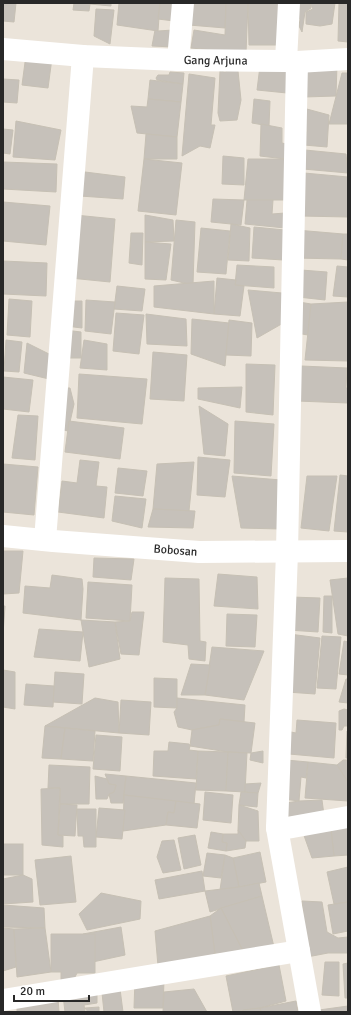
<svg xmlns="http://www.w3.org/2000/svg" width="351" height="1015" font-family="Signika,sans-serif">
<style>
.building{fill:#c6c1ba;stroke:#c6c0b4}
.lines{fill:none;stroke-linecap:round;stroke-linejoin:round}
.street{stroke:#fff;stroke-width:22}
.secondary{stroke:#fff;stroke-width:22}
.labels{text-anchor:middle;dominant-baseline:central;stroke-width:3.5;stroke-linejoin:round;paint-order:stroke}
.street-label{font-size:12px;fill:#282828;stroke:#fff}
</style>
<rect width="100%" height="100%" fill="#ebe4da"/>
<g class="building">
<polygon points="3,3 16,3 14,22 3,21"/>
<polygon points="74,3 111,3 111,6 90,4 89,11 73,10"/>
<polygon points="119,3 160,3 158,31 117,25"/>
<polygon points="160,3 176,3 174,21 158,19"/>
<polygon points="190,3 226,3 225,28 189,25"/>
<polygon points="226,3 248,3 246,53 191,48 194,30 225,35"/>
<polygon points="248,3 281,3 279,45 249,45"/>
<polygon points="294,3 310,3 311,8 305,12 302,32 299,26 300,19 296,17"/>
<polygon points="310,3 335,3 332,24 320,26 306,24 306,12 313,9"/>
<polygon points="339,3 348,3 348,42 338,41"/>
<polygon points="96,9 114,10 110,44 94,36"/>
<polygon points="155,30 158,31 173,30 173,47 152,46"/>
<polygon points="26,55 52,58 48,88 22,85"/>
<polygon points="306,64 337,64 336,96 304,97"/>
<polygon points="260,66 288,71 287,93 257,90"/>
<polygon points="233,69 238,71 241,100 237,120 220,121 218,113 220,71 225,72"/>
<polygon points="170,72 184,73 183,84 157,80 156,78 158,75 169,75"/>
<polygon points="342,73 348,73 348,124 329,124"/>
<polygon points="189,74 215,78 211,125 215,125 210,148 200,146 182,156"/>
<polygon points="3,79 19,80 17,103 3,102"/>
<polygon points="150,80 183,84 181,102 148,99"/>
<polygon points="148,99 181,102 177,137 137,133 131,106 147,107"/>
<polygon points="254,99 270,101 269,126 252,123"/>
<polygon points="303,108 329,115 327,147 304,145 307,130 296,126"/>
<polygon points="16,121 61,130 55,160 13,157"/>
<polygon points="261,124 282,128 282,143 286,144 285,159 260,156"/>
<polygon points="3,129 13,130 10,154 3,153"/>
<polygon points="146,134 177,137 177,159 144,159"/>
<polygon points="305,150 346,154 348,173 303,169"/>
<polygon points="223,156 244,158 244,185 222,184"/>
<polygon points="144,159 182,163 176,215 138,211"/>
<polygon points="248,159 285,159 286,200 244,200"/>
<polygon points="3,162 57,164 56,192 3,189"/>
<polygon points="85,172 125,177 123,199 80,196"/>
<polygon points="304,173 348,177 348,217 301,216"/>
<polygon points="213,199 244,200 241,225 211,222"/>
<polygon points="247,200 273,200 272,214 285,213 285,228 245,224"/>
<polygon points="3,202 50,206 46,245 3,241"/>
<polygon points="75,215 115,219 110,282 70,278"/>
<polygon points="145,215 173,220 174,241 145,242"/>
<polygon points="176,220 195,222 193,285 171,280"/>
<polygon points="231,224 250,228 249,261 228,260"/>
<polygon points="254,227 285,230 283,260 252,258"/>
<polygon points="201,228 230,231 226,274 197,272"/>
<polygon points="296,230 343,234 341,259 295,258"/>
<polygon points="131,233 143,233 142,265 129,263"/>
<polygon points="343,234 348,234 348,260 341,259"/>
<polygon points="145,242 171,244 166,280 145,279"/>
<polygon points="3,261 47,263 46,296 3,294"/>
<polygon points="237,265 274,267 274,288 235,285"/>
<polygon points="337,266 348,267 348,297 333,296"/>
<polygon points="301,270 327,272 325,300 298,297"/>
<polygon points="217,278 236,280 235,285 244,286 240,316 214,314"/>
<polygon points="214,281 214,314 154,307 154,286"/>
<polygon points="117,286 145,289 142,311 114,309"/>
<polygon points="248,290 282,293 285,322 257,338"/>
<polygon points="9,299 32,301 30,337 7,335"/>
<polygon points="86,300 115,302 111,334 85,331"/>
<polygon points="67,301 82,301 82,328 66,326"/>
<polygon points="299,302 311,304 308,335 296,333"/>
<polygon points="348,302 348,361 305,360 311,304"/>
<polygon points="116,313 144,315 139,354 113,351"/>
<polygon points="146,314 186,319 187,346 147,344"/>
<polygon points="192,319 229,323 225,366 191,354"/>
<polygon points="229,320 252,323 251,356 226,355"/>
<polygon points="65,330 81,332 81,358 65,358"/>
<polygon points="6,340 22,342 19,372 4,371"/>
<polygon points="84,340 107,344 107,370 80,368"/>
<polygon points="27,343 51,355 49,379 24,373"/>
<polygon points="153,352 187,355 184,401 150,399"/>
<polygon points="246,364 275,365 273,415 246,412"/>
<polygon points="301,366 347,368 346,388 348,388 348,403 297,401"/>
<polygon points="79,374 147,379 142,424 77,418"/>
<polygon points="3,377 33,380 29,412 3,409"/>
<polygon points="242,387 240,408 198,399 198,388"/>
<polygon points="62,388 70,388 74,404 68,431 60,429"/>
<polygon points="199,406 228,424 225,456 204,454"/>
<polygon points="18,415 38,416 35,460 12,458"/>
<polygon points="69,421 124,428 120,459 65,452"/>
<polygon points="235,421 274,424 271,476 234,473"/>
<polygon points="198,457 230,460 225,497 197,495"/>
<polygon points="80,460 99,462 96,486 107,487 104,518 58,512 62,481 77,483"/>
<polygon points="194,462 189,511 153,509 157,464"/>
<polygon points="3,464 38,467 34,515 3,512"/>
<polygon points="118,468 147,471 143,496 115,493"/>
<polygon points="340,475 348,476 348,532 334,531"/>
<polygon points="232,476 281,480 280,529 241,528"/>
<polygon points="307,476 337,476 329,531 301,528"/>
<polygon points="115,496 146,499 142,528 112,521"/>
<polygon points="153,509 195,511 193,528 148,527"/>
<polygon points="3,551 23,551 19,593 3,594"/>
<polygon points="94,558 134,559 131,580 93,577"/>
<polygon points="218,574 257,577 258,609 214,606"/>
<polygon points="52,575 82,579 83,589 81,620 23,613 25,586 50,588"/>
<polygon points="165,578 199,579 200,641 206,642 205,661 189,659 188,645 163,642"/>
<polygon points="348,578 348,636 338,634 330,580"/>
<polygon points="88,582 132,585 130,621 86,618"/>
<polygon points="324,596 332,596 332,633 323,632"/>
<polygon points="291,597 320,598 318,632 288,630"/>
<polygon points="3,606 5,606 3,634"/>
<polygon points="132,612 144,612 139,655 121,654 115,622 130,621"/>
<polygon points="227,614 257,615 255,647 226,646"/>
<polygon points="81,620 115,622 120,659 89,667"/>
<polygon points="39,629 83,632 80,661 34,657"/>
<polygon points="289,634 320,638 315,694 287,692"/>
<polygon points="322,636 341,637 336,689 317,688"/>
<polygon points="344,641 348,642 348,675 339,674"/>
<polygon points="212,647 264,651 244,700 205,695"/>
<polygon points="191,664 210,665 205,695 181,695"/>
<polygon points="3,670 15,672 15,709 3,707"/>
<polygon points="55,672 84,674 82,704 53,702"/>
<polygon points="154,678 177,679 177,708 154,707"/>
<polygon points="346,679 348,679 348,703 339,702"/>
<polygon points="26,684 54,686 53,707 24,705"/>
<polygon points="95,698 118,702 119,733 45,726"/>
<polygon points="177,698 245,705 244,722 220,719 219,725 192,730 178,727 174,712 177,708"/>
<polygon points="121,700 151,702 149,735 119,733"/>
<polygon points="344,709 348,710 348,726 344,726 342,730 339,730 339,711"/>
<polygon points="220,719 255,723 251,753 228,752 190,746 192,730 219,725"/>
<polygon points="297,720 336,723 334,758 289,754 291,732 296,733"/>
<polygon points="45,726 65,728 61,759 42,758"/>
<polygon points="65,728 95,731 93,761 61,759"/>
<polygon points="347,731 348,731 348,758 346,758"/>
<polygon points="96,735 122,737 120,771 93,769"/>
<polygon points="169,742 189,744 190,746 189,750 198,751 196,779 153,776 154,751 168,751"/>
<polygon points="198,751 228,752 226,791 196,790"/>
<polygon points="263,751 263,763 250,760 251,753"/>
<polygon points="228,752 247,753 245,792 226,791"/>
<polygon points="286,760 308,762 306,778 301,777 299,801 283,799"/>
<polygon points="343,760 348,760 348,782 337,765"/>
<polygon points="308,762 337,765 348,782 348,801 305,798"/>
<polygon points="49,765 90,767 89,804 60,804 60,788 48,788"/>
<polygon points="105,774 126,776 123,803 111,803 109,794 114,792 116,785 109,784"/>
<polygon points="95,776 107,779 109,784 116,785 114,792 109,794 107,799 96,799"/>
<polygon points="126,776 196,783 194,804 124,795"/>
<polygon points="261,783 258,793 245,792 245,784"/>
<polygon points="60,788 58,835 63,836 63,847 42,845 41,789"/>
<polygon points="205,792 233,795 231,823 203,820"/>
<polygon points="241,792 258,793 257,807 239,805"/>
<polygon points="124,795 176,801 174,813 168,812 166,825 123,831"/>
<polygon points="322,800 324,815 287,817 286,803 299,801"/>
<polygon points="176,801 200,804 197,828 166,825 168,812 174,813"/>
<polygon points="60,804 77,805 75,836 58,835"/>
<polygon points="239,805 258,811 259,841 246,841 238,830"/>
<polygon points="99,808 125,810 122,839 96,837"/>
<polygon points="77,809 96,809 96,847 84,847 83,836 78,836"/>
<polygon points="348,819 348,855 334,856 330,821"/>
<polygon points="330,821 334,856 312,858 301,827"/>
<polygon points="238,830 246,841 245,848 226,851 227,843 222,842 223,834 238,834"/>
<polygon points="211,832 223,834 222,842 227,843 226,851 208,848"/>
<polygon points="195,835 201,865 184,869 178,838"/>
<polygon points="174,840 181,870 163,873 157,857 162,841"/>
<rect x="3" y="844" width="20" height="31"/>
<polygon points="260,852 266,882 239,887 233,858"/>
<polygon points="207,853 225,855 221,878 203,876"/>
<polygon points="225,855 233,858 239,887 220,890"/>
<polygon points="71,856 76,902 40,905 35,860"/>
<polygon points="348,867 348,902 334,904 327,872"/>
<polygon points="202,871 205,891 159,899 155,880"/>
<polygon points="23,875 32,879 33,902 3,904 3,879"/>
<polygon points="259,883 262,896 210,912 205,891 239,887"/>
<polygon points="101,893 141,901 140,919 87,930 79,914"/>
<polygon points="262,896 274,947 243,951 221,908"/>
<polygon points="302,901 322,902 327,932 338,938 348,937 348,953 328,953 307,957"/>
<polygon points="348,902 348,931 333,934 328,905"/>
<polygon points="3,905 44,908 45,928 3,927"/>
<polygon points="221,908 243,951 215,954 210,916"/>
<polygon points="210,916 215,954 158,966 155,931"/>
<polygon points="121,927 125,955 88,963 83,934"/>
<polygon points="3,928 14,929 16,967 3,971"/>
<polygon points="45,928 51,972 17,977 14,929"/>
<polygon points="51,934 95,934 95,973 77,973 73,981 61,981 61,972 51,972"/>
<polygon points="325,962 339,962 339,996 322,995"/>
<polygon points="348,963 348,998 345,998 343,964"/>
<polygon points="279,965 286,1001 260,1008 233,1012 226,976"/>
<polygon points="135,979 164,980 163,1008 134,1008"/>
<polygon points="120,989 123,1012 104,1012 102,993"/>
<polygon points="194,989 207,1012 163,1012 164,992"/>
<polygon points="97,992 97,1003 84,1005 85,1011 65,1012 63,995"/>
<polygon points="58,998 59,1012 17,1012 17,1005"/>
<polygon points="296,1001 298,1012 261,1012 260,1008"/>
<polygon points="348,1006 348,1012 320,1012 319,1010"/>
<polygon points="99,1007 99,1012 88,1012 85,1008"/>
<polygon points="260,1008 261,1012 244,1012 243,1010"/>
</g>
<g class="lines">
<g class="street">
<path id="s1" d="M3 49 83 56 178 60 286 61 297 62 348 59"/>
<polyline points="178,60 183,3"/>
<polyline points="286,61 289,3"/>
<polyline points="297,62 287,552 277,828 310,1012"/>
<polyline points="45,540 83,56"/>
<polyline points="277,828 287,828 348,817"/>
<polyline points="3,1000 299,951"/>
</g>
<path class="secondary" id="s2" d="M3 536 53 541 199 552 348 551"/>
</g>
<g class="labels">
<g class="street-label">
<text stroke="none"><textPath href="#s1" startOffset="213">Gang Arjuna</textPath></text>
<text stroke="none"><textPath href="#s2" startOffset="173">Bobosan</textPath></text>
</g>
</g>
<rect width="351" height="1015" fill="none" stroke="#282828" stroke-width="8"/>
<path d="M14 995v6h75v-6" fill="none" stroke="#282828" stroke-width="2"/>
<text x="20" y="995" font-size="12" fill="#282828" stroke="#ffffff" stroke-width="3" paint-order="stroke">20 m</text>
</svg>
